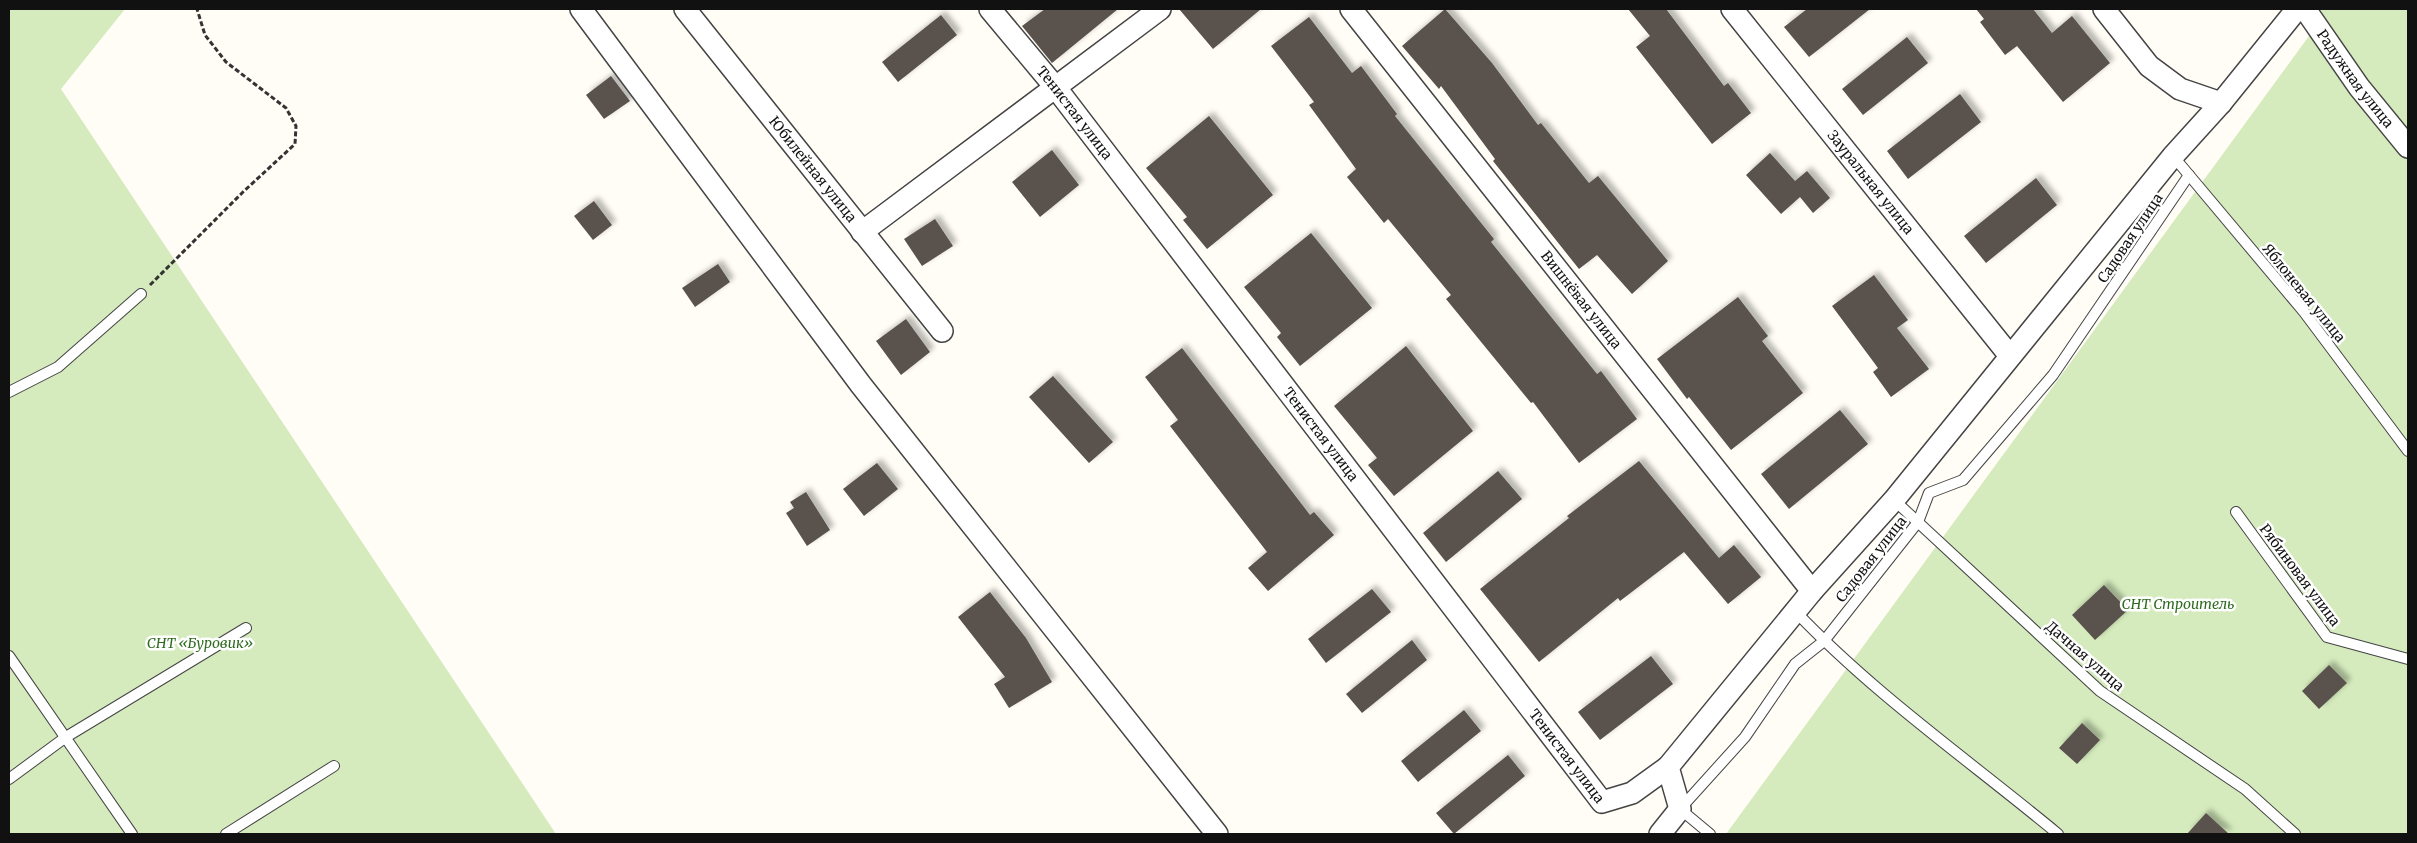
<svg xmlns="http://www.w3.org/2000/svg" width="2417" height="843" font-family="Merriweather,serif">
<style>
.green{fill:#d5ebbd}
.building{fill:#5a524d;filter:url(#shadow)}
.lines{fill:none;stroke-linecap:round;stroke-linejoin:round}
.lane-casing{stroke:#444;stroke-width:12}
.street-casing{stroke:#444;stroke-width:24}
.path{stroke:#333;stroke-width:3;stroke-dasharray:5 2.5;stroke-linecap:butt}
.lane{stroke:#fff;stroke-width:10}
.street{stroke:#fff;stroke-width:21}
.labels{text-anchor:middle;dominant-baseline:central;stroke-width:5;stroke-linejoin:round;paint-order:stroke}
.street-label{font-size:14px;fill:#111;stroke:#fff}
.park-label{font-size:14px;font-style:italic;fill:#2f6b1f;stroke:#fff}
</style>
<defs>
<filter id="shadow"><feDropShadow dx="4.5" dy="-4.5" stdDeviation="2.5" flood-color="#0004"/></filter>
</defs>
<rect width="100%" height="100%" fill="#fffdf5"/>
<g class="green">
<polygon points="9,9 125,9 61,89 556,834 9,834"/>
<polygon points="2323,9 2408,9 2408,834 1726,834 2317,25 2312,18"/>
</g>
<g class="building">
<polygon points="1045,9 1118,9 1052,63 1022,26"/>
<polygon points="1179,9 1261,9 1213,49"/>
<polygon points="1445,9 1492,63 1538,125 1541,123 1589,183 1598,176 1668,261 1632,294 1597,255 1579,269 1493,161 1495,159 1441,86 1439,89 1402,46"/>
<polygon points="1628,9 1666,9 1724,86 1728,83 1751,113 1712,144 1636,47 1650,36"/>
<polygon points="1807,9 1870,9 1809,57 1784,27"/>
<polygon points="1976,9 2033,9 2052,33 2072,16 2110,63 2063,102 2017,46 2005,55 1980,22 1984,19"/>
<polygon points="941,15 957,35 898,82 882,62"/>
<polygon points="1309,17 1352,73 1361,66 1397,114 1395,116 1494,239 1491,242 1597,374 1601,371 1637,419 1579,463 1533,402 1531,403 1446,299 1451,295 1388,219 1384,223 1347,177 1356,169 1309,105 1314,102 1271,46"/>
<polygon points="1907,37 1928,63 1863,115 1842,89"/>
<polygon points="611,76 630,101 604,119 586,95"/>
<polygon points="1960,94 1981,122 1908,179 1887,151"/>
<polygon points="1209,116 1273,195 1207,249 1183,220 1187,217 1146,168"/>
<polygon points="1052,150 1079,185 1040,217 1012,182"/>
<polygon points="1770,153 1795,181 1807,171 1830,198 1813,213 1800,197 1781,214 1746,175"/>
<polygon points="2036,178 2057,205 1986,263 1964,236"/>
<polygon points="594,201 612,225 593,240 574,216"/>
<polygon points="935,219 953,246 922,266 904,239"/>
<polygon points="1311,233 1372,308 1300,366 1277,337 1281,333 1244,287"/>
<polygon points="718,264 730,282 695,307 682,288"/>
<polygon points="1874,275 1908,320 1897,328 1929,369 1891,397 1873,372 1878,368 1832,306"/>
<polygon points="1738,297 1768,336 1762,341 1803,393 1731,450 1689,397 1687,399 1657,359"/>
<polygon points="906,319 930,352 901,375 876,341"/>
<polygon points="1406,346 1473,431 1394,496 1368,465 1377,458 1334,406"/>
<polygon points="1182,348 1310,515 1314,512 1334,535 1268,591 1248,568 1267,552 1170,426 1178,420 1145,377"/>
<polygon points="1053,376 1113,442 1089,463 1029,397"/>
<polygon points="1840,410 1868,444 1789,509 1761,474"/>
<polygon points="1639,461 1719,558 1734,545 1761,577 1728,604 1684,552 1620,601 1618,598 1539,662 1480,589 1569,518 1567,516"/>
<polygon points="877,463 898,489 864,516 843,489"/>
<polygon points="1498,471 1522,499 1446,562 1423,533"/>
<polygon points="806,492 830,530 807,546 786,513 794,508 790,502"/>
<polygon points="2104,585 2128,610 2095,640 2072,615"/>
<polygon points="1372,589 1391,612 1326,663 1308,639"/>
<polygon points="990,592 1026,638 1052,682 1009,708 994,684 1005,677 958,617"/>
<polygon points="1412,640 1427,660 1362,713 1346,694"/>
<polygon points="1651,656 1673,684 1600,740 1578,712"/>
<polygon points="2329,665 2347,683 2319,709 2302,691"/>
<polygon points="1464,710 1481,731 1418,782 1401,761"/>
<polygon points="2082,723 2100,740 2077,764 2059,748"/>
<polygon points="1508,755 1525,776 1454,834 1436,813"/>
<polygon points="2206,813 2229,834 2187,834"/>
</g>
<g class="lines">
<g class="lane-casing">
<g id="lane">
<polyline points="2173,156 2304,312 2408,451"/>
<polyline points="9,392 58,367 141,294"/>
<polyline points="1894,500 2100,691 2245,789 2295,834"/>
<polyline points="2236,512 2327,637 2408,659"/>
<path d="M1795 611C1875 695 1970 761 2058 834"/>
<polyline points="9,656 132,834"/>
<polyline points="9,779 66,737 246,628"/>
<polyline points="226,834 334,766"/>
<polyline points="1710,834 1680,809 1745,737 1795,664 1824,641 1918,522 1929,493 1963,480 2053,375 2189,175"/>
</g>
</g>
<g class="street-casing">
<g id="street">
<polyline points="581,9 861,385 1217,834"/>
<path id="s1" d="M685 9 942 331"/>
<path id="s2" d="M990 9 1056 88 1602 802 1632 793 1668 767"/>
<path id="s3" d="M1351 9 1812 591"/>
<path id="s4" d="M1732 9 2010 356"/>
<polyline points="2104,9 2149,66 2180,89 2221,103"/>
<path id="s5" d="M2305 9 2359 87 2408 147"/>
<polyline points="862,232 1160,9"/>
<polyline points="1660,834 1680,809 1668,767 1812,591 1894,500 2173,156 2221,103 2297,9"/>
</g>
</g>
<polyline class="path" points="150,285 243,192 295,144 296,126 286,108 226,62 205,35 197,9"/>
<use href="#lane" class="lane"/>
<use href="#street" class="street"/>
</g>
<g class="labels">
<g class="street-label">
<text stroke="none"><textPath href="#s5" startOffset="86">Радужная улица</textPath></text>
<text stroke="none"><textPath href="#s2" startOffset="134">Тенистая улица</textPath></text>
<text stroke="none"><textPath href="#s1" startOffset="205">Юбилейная улица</textPath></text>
<text stroke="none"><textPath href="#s4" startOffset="222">Зауральная улица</textPath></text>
<text transform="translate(2130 238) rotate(-56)">Садовая улица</text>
<text transform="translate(2304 293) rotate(51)">Яблоневая улица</text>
<text stroke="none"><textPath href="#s3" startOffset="371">Вишнёвая улица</textPath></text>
<text stroke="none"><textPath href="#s2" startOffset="539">Тенистая улица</textPath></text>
<text transform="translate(1871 559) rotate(-52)">Садовая улица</text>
<text transform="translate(2300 575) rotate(53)">Рябиновая улица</text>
<text transform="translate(2085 656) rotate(41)">Дачная улица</text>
<text stroke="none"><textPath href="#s2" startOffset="944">Тенистая улица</textPath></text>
</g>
<g class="park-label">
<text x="2178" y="604">СНТ Строитель</text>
<text x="200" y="643">СНТ «Буровик»</text>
</g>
</g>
<rect width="2417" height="843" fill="none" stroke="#111111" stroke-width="20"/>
</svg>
